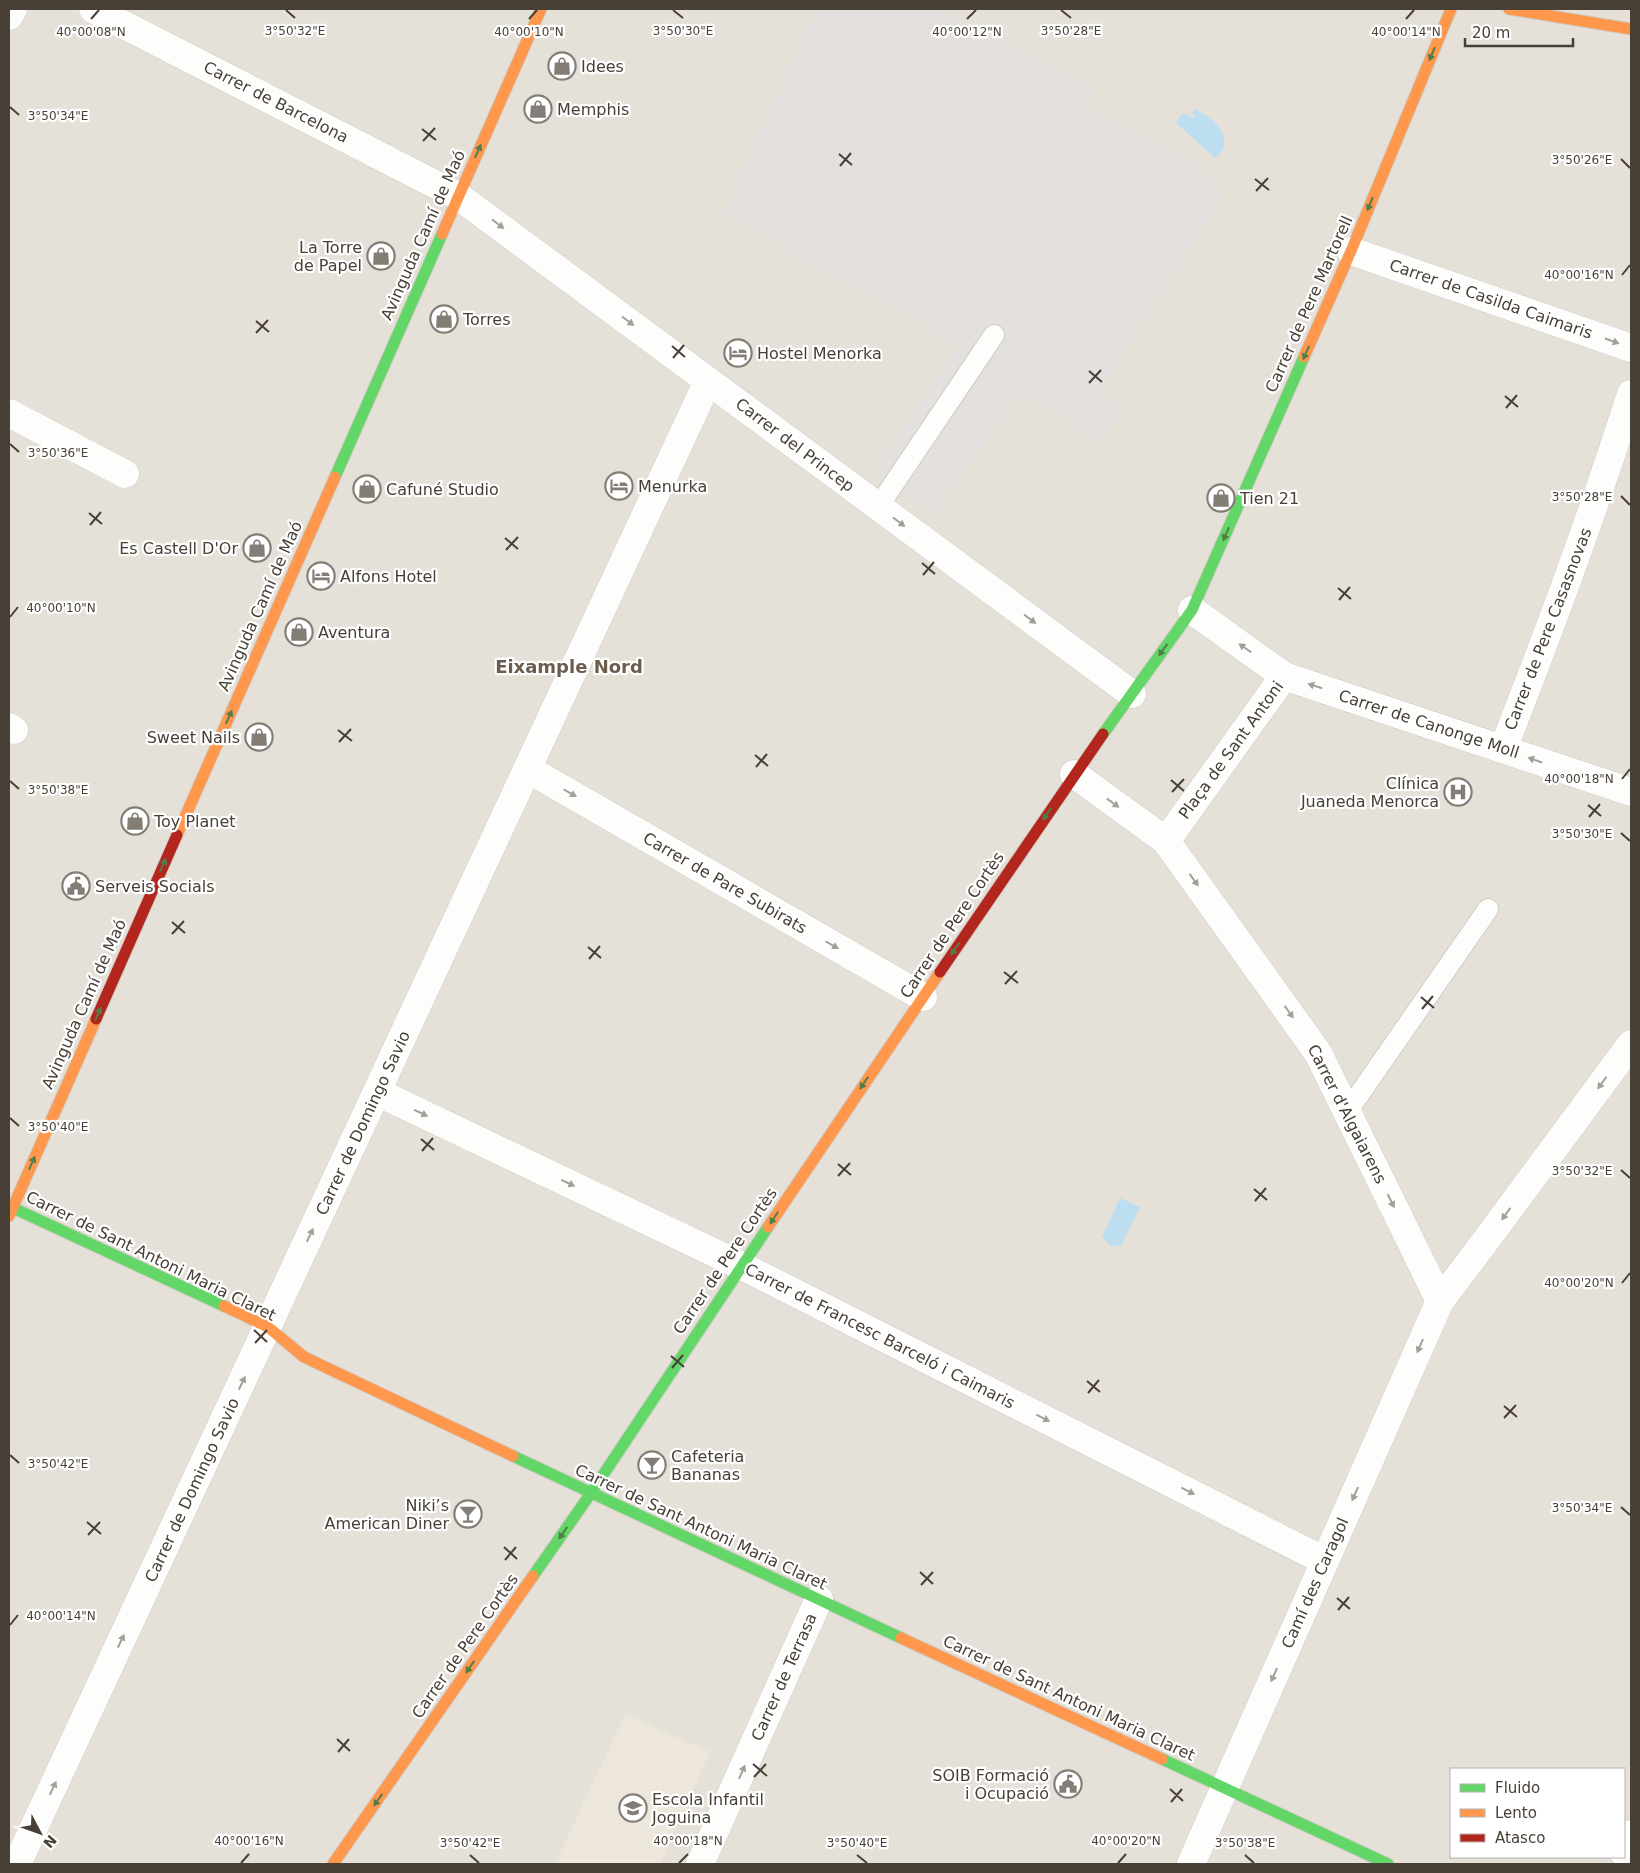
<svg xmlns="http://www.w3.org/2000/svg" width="1640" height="1873" font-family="'DejaVu Sans',sans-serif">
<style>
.residential{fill:#e5e1d9;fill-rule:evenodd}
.education{fill:#ece6db}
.parking{fill:#e3e0dd}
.water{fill:#bcdef0}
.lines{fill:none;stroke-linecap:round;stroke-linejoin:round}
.lane-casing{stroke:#cfcdc9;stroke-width:22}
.street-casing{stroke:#cfcdc9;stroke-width:29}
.fast-casing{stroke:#d1ccc3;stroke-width:13}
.slow-casing{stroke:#d1ccc3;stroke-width:13}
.jam-casing{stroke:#d1ccc3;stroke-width:13}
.lane{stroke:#fdfdfc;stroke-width:20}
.street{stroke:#fdfdfc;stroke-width:28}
.fast{stroke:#63d668;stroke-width:11}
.slow{stroke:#ff974d;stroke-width:11}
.jam{stroke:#b3261e;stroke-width:11}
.oneway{fill:#537c4b}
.oneway2{fill:#a29e9a}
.ticks{fill:none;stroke:#484037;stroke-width:2}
.labels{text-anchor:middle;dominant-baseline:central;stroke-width:4.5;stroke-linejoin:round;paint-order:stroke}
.poi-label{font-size:16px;fill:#484037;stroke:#fff;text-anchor:start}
.street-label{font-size:16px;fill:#484037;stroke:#fff}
.neighbourhood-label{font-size:18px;font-weight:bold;fill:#6b5d4e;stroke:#fff}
.ticks-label{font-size:12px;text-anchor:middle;fill:#484037;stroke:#fff;stroke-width:4.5;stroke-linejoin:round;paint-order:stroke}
</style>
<rect width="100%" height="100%" fill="#f1efec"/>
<path class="residential" d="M9 9H1631V1864H9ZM1451 1769H1624V1857H1451Z"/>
<polygon class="education" points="625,1714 710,1752 660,1864 555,1864"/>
<polygon class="parking" points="816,9 933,9 1005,39 1096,90 1087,108 1159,147 1174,158 1180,151 1225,192 1134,336 1099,395 1120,409 1102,443 1021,392 933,516 872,473 957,348 891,304 888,307 840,276 791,253 748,227 723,216 748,156"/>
<g class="water">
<path d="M1194 109C1207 115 1231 130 1223 149 1221 152 1218 156 1215 158L1176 123 1183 113 1194 118 1195 116 1192 114Z"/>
<polygon points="1120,1198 1140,1207 1121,1246 1118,1245 1112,1247 1102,1237"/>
</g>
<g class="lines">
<g class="lane-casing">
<g id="lane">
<polyline points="878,507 994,335"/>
<polyline points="1347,1112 1488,909"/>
</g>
</g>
<g class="street-casing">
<g id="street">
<polyline points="93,9 458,196 1132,694"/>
<polyline points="9,16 13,9"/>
<polyline points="1351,251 1631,348"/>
<polyline points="9,413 125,474"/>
<polyline points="1192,610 1284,676 1631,792"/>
<polyline points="9,727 14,730"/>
<path d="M1503 749C1549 632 1593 514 1631 394"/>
<polyline points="528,769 923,997"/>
<polyline points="1074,774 1166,841 1318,1053 1440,1301"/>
<polyline points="1166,841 1284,676"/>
<polyline points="377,1092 742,1266 1325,1561"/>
<polyline points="1624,1853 1631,1834"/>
<polyline points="17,1864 708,381"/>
<polyline points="700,1864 819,1599"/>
<polyline points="1191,1864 1440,1301 1484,1243 1631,1044"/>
</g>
</g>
<g class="fast-casing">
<g id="fast">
<polyline points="335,477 442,234"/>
<polyline points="1103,734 1192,610 1304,357"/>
<polyline points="9,1206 224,1306"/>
<polyline points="513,1456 901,1638"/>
<polyline points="533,1576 591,1493 768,1227"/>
<polyline points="1162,1759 1388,1864"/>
</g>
</g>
<g class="slow-casing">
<g id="slow">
<polyline points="1509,9 1631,29"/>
<polyline points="442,234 541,9"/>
<polyline points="1304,357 1351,251 1451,9"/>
<polyline points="177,835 335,477"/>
<polyline points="9,1216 96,1019"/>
<polyline points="768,1227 940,972"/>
<polyline points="224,1306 268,1327 304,1357 513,1456"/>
<polyline points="901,1638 1162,1759"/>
<polyline points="333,1864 533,1576"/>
</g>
</g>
<g class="jam-casing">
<g id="jam">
<polyline points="940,972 1103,734"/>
<polyline points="96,1019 177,835"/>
</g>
</g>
<use href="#lane" class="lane"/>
<use href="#street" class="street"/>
<use href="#fast" class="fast"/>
<use href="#slow" class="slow"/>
<use href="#jam" class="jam"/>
</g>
<defs><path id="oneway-solid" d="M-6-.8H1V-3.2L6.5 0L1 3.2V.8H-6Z" transform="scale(1.25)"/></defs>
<g class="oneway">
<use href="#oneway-solid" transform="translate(1432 54) rotate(113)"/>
<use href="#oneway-solid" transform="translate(478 151) rotate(-66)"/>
<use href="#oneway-solid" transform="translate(1370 204) rotate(112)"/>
<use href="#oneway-solid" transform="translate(1306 353) rotate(114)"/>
<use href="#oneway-solid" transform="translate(1226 534) rotate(114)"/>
<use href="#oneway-solid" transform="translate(1163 650) rotate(126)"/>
<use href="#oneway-solid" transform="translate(229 717) rotate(-66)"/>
<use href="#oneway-solid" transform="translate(1047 814) rotate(124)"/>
<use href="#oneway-solid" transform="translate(163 865) rotate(-66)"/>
<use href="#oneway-solid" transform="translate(955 949) rotate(124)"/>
<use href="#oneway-solid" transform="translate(98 1014) rotate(-66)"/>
<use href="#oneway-solid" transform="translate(864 1083) rotate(124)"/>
<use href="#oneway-solid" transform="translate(32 1163) rotate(-66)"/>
<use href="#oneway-solid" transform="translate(774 1218) rotate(124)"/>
<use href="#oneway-solid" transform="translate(563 1533) rotate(125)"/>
<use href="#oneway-solid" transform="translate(470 1667) rotate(125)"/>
<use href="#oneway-solid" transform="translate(378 1800) rotate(125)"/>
</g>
<g class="oneway2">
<use href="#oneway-solid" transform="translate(498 224) rotate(37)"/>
<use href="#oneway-solid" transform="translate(628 321) rotate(37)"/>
<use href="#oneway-solid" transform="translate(1612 341) rotate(19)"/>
<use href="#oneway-solid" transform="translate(899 522) rotate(37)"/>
<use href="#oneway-solid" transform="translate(1030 619) rotate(37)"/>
<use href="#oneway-solid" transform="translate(1245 648) rotate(-145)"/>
<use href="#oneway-solid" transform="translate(1315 686) rotate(-162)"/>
<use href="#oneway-solid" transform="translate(1535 760) rotate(-161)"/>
<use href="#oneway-solid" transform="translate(570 793) rotate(30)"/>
<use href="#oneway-solid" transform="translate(1113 803) rotate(36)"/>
<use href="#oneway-solid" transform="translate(1194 880) rotate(54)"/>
<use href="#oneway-solid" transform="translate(832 945) rotate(30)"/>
<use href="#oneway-solid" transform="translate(1289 1012) rotate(54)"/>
<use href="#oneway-solid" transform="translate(1602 1083) rotate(126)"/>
<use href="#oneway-solid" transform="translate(421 1113) rotate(25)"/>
<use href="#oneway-solid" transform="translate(568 1183) rotate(25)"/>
<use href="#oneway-solid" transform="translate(1391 1201) rotate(64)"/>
<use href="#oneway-solid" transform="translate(1506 1214) rotate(126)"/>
<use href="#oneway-solid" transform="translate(310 1235) rotate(-65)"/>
<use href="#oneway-solid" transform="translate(1420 1346) rotate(114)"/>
<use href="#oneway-solid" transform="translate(242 1383) rotate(-65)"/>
<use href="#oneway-solid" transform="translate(1043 1418) rotate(27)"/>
<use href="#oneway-solid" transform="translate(1188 1491) rotate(27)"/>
<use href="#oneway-solid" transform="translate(1355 1494) rotate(114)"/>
<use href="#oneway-solid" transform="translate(121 1641) rotate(-65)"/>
<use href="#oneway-solid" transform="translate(1274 1675) rotate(114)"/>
<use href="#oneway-solid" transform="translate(742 1772) rotate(-66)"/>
<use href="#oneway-solid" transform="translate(53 1788) rotate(-65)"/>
</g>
<path class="ticks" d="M286 10 295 18M673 10 683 18M1061 10 1071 18M91 19 99 10M529 19 537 10M967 19 976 10M1406 19 1414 10M10 107 19 115M422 129 436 140M423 141 435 128M839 154 852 165M1621 159 1630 168M840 166 851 153M1255 179 1269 190M1256 191 1268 178M1622 275 1630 265M256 321 269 332M256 333 268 320M672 346 685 357M673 358 684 345M1089 371 1102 382M1089 383 1101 370M1505 396 1518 407M1506 408 1517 395M10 444 19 452M1621 496 1630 505M89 513 102 524M90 525 101 512M505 538 518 549M506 550 518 537M922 563 935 574M923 575 934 562M1338 588 1351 599M1339 600 1350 587M10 617 18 607M338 730 352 741M339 742 351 729M755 755 768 766M756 767 767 754M1622 779 1630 769M1171 780 1184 791M10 781 19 789M1172 792 1184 779M1588 805 1601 816M1589 817 1600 804M1621 833 1630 841M172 922 185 933M172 934 184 921M588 947 601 958M589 959 600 946M1004 972 1018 983M1005 984 1017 971M1421 997 1434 1008M1422 1009 1433 996M10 1118 19 1126M421 1139 434 1150M422 1151 433 1138M838 1164 851 1175M1621 1170 1630 1178M838 1176 850 1163M1254 1189 1267 1200M1255 1201 1266 1188M1622 1283 1630 1273M254 1330 267 1342M255 1343 267 1330M671 1356 684 1367M672 1368 683 1355M1087 1381 1100 1392M1088 1393 1099 1380M1504 1406 1517 1417M1504 1418 1516 1405M10 1455 19 1463M1621 1507 1630 1515M87 1522 101 1534M88 1535 100 1522M504 1547 517 1559M505 1560 516 1547M920 1572 933 1584M921 1585 933 1572M1337 1598 1350 1609M1338 1610 1349 1597M10 1625 18 1615M337 1739 350 1751M338 1752 349 1739M753 1764 767 1776M754 1777 766 1764M1170 1789 1183 1801M1171 1802 1182 1789M470 1855 479 1863M857 1855 867 1863M1245 1855 1254 1863M241 1863 249 1854M679 1863 688 1854M1118 1863 1126 1854"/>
<defs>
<g id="shop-ring" transform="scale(1.4375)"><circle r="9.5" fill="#fff" stroke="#837d76" stroke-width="1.5"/><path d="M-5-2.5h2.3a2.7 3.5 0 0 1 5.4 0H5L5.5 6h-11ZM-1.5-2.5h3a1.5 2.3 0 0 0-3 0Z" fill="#837d76"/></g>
<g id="hotel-ring" transform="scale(1.4375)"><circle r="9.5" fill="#fff" stroke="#837d76" stroke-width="1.5"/><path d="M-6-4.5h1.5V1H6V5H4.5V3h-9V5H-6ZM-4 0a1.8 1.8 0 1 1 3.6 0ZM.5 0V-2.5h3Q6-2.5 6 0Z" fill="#837d76"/></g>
<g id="hospital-ring" transform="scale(1.4375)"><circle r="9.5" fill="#fff" stroke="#837d76" stroke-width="1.5"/><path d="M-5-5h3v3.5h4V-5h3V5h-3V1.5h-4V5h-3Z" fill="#837d76"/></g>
<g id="civic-ring" transform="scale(1.4375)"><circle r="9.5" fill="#fff" stroke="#837d76" stroke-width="1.5"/><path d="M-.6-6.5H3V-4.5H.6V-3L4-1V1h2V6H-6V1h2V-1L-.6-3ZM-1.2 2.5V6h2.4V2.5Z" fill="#837d76"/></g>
<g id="bar-ring" transform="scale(1.4375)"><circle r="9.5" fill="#fff" stroke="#837d76" stroke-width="1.5"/><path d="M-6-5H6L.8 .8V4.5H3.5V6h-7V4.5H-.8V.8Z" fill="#837d76"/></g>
<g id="school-ring" transform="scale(1.4375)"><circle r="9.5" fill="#fff" stroke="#837d76" stroke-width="1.5"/><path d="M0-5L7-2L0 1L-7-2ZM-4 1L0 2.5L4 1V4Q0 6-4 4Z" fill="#837d76"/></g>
</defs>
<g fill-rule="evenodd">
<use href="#shop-ring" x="562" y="66"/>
<use href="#shop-ring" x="538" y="109"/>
<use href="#shop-ring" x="381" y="256"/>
<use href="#shop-ring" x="444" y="319"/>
<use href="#hotel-ring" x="738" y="353"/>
<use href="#hotel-ring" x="619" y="486"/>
<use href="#shop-ring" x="367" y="489"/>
<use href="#shop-ring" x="1221" y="498"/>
<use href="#shop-ring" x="257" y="548"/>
<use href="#hotel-ring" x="321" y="576"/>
<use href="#shop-ring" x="299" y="632"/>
<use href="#shop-ring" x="259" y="737"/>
<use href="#hospital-ring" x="1458" y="792"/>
<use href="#shop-ring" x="135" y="821"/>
<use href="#civic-ring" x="76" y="886"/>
<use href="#bar-ring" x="652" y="1465"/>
<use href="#bar-ring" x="468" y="1514"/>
<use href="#civic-ring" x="1068" y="1784"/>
<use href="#school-ring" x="633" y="1808"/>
</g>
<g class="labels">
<g class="poi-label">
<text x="581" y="66">Idees</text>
<text x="557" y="109">Memphis</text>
<text x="362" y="247" text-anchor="end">La Torre<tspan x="362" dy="18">de Papel</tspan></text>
<text x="463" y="319">Torres</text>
<text x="757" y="353">Hostel Menorka</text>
<text x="638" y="486">Menurka</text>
<text x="386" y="489">Cafuné Studio</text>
<text x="1240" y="498">Tien 21</text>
<text x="238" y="548" text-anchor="end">Es Castell D'Or</text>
<text x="340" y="576">Alfons Hotel</text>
<text x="318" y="632">Aventura</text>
<text x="240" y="737" text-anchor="end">Sweet Nails</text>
<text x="1439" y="783" text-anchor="end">Clínica<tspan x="1439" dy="18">Juaneda Menorca</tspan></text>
<text x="154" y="821">Toy Planet</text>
<text x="95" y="886">Serveis Socials</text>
<text x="671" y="1456">Cafeteria<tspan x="671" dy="18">Bananas</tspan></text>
<text x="449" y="1505" text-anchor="end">Niki’s<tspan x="449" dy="18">American Diner</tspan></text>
<text x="1049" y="1775" text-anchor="end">SOIB Formació<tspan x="1049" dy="18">i Ocupació</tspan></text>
<text x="652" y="1799">Escola Infantil<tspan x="652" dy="18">Joguina</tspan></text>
</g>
<g class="street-label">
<text transform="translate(276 102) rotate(27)">Carrer de Barcelona</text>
<text transform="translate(423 235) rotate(-66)">Avinguda Camí de Maó</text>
<text transform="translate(1491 299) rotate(19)">Carrer de Casilda Caimaris</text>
<text transform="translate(1309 304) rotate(-66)">Carrer de Pere Martorell</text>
<text transform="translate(795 445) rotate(37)">Carrer del Princep</text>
<text transform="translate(260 606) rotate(-66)">Avinguda Camí de Maó</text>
<text transform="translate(1548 629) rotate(-69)">Carrer de Pere Casasnovas</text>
<text transform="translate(1429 724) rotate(18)">Carrer de Canonge Moll</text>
<text transform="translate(1231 750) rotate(-54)">Plaça de Sant Antoni</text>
<text transform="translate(725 883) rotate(30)">Carrer de Pare Subirats</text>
<text transform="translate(952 925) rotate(-56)">Carrer de Pere Cortès</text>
<text transform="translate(84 1004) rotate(-66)">Avinguda Camí de Maó</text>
<text transform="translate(1347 1114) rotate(63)">Carrer d'Algaiarens</text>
<text transform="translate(363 1123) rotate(-65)">Carrer de Domingo Savio</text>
<text transform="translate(151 1256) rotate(26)">Carrer de Sant Antoni Maria Claret</text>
<text transform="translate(725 1261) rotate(-56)">Carrer de Pere Cortès</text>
<text transform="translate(880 1336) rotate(27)">Carrer de Francesc Barceló i Caimaris</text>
<text transform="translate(192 1490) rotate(-65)">Carrer de Domingo Savio</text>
<text transform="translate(701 1527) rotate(25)">Carrer de Sant Antoni Maria Claret</text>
<text transform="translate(1315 1583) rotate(-66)">Camí des Caragol</text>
<text transform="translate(465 1646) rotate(-55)">Carrer de Pere Cortès</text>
<text transform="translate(784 1677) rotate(-66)">Carrer de Terrasa</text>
<text transform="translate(1069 1698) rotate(25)">Carrer de Sant Antoni Maria Claret</text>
</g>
<g class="neighbourhood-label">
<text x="569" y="666">Eixample Nord</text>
</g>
</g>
<g class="ticks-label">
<text x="295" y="35">3°50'32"E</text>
<text x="683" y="35">3°50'30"E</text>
<text x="1071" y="35">3°50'28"E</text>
<text x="529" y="36">40°00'10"N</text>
<text x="91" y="36">40°00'08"N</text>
<text x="967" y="36">40°00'12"N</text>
<text x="1406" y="36">40°00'14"N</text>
<text x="58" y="120">3°50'34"E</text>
<text x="1582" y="164">3°50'26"E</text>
<text x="1579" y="279">40°00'16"N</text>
<text x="58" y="457">3°50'36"E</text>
<text x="1582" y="501">3°50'28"E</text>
<text x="61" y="612">40°00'10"N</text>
<text x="1579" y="783">40°00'18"N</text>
<text x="58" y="794">3°50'38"E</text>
<text x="1582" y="838">3°50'30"E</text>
<text x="58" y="1131">3°50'40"E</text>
<text x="1582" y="1175">3°50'32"E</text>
<text x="1579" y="1287">40°00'20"N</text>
<text x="58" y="1468">3°50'42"E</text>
<text x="1582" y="1512">3°50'34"E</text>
<text x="61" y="1620">40°00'14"N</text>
<text x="249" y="1845">40°00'16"N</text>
<text x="688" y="1845">40°00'18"N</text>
<text x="1126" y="1845">40°00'20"N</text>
<text x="470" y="1847">3°50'42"E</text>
<text x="857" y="1847">3°50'40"E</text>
<text x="1245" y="1847">3°50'38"E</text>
</g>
<rect width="1640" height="1873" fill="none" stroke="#484037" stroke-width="20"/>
<rect x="1450" y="1768" width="175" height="90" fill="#ffffff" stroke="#b6b3af"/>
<rect x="1460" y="1784" width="25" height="8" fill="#63d668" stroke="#b6b3af"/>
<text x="1495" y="1793" font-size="15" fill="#484037">Fluido</text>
<rect x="1460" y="1809" width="25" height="8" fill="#ff974d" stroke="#b6b3af"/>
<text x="1495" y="1818" font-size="15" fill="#484037">Lento</text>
<rect x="1460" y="1834" width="25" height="8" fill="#b3261e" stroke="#b6b3af"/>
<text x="1495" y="1843" font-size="15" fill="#484037">Atasco</text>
<g transform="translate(40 1833) rotate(131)" stroke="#ffffff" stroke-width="4" paint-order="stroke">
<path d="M0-4L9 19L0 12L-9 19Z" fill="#484037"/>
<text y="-8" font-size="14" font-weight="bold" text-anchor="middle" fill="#484037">N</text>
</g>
<path d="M1465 38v8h108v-8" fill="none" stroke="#484037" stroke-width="2.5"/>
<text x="1472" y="38" font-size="15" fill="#484037" stroke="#ffffff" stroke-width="4" paint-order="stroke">20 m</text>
</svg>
